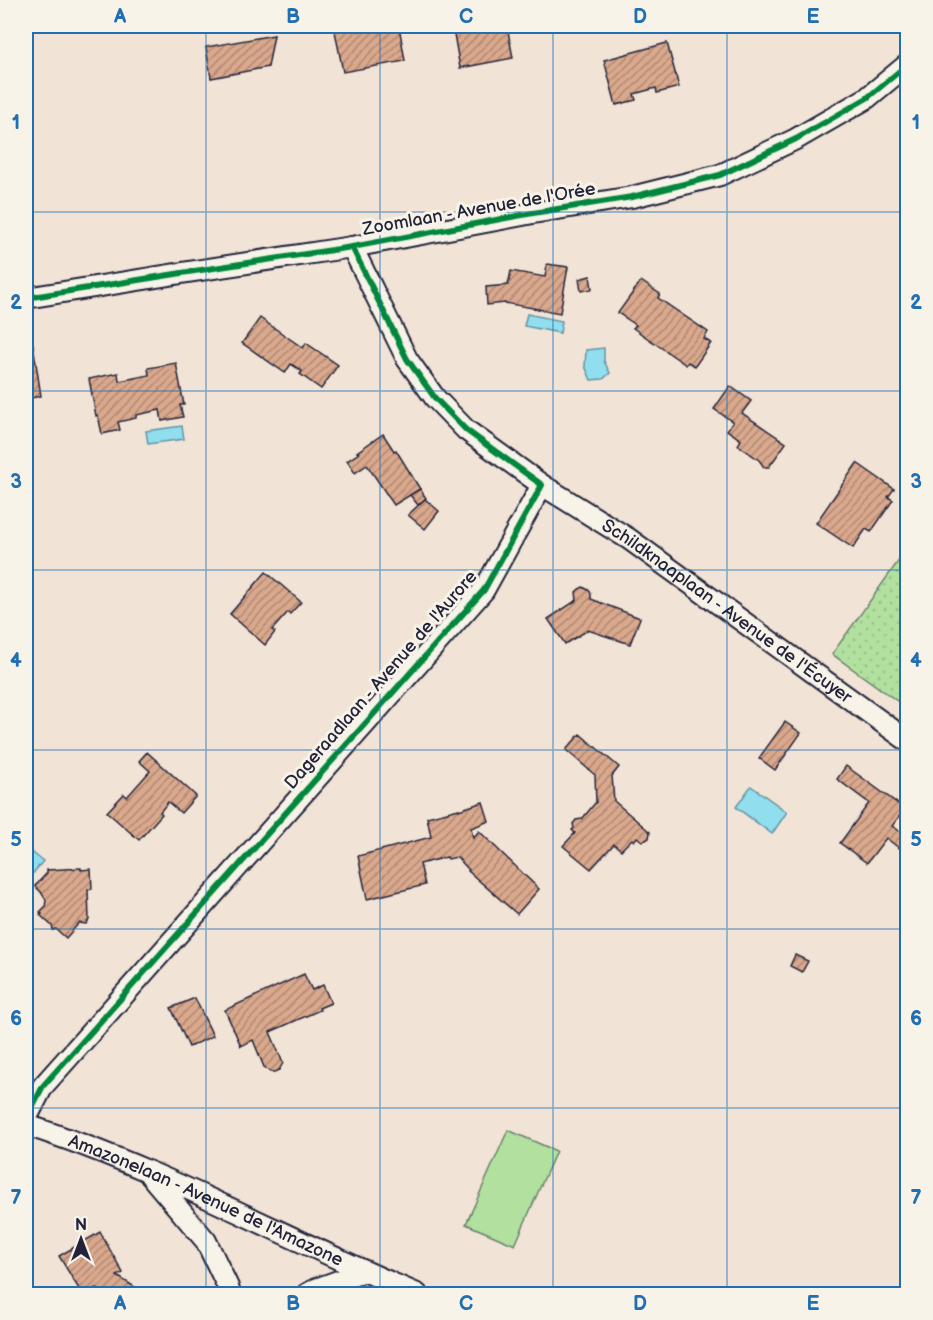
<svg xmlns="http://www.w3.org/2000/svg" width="933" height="1320" font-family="'Balsamiq Sans',sans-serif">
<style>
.grass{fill:#b2e09f;stroke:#6a816d;stroke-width:1.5}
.garden{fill:url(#garden-dots);stroke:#6a816d;stroke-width:1.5}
.water{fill:#90deee;stroke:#6493a6;stroke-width:1.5}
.building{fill:url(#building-hatch);stroke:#22223b;stroke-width:1.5}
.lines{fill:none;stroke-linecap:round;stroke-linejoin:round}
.street-casing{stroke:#22223b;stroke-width:24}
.street{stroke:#f7f3e8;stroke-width:20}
.cycleway-casing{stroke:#f7f3e8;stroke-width:10}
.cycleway{stroke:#00873e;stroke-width:6}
.grid{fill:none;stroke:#1f6fb2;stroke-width:1.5;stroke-opacity:0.55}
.labels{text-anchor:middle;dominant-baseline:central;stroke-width:6;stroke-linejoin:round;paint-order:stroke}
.street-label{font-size:18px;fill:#22223b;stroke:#f7f3e8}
.neatline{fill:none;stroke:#1f6fb2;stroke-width:2}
.grid-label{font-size:20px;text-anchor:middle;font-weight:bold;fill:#1f6fb2}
</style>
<defs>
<pattern id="garden-dots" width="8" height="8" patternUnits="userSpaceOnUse" patternTransform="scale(1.5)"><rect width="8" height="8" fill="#b2e09f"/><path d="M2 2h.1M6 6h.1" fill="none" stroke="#99c08a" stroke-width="1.8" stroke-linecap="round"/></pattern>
<pattern id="building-hatch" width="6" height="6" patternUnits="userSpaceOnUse" patternTransform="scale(1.5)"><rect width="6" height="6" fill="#daa88c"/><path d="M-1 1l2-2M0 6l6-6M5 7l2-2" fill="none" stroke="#b08874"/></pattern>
</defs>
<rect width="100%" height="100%" fill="#f1e4d6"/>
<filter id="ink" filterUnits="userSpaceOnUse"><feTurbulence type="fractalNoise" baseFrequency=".0167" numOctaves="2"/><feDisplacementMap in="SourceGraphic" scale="12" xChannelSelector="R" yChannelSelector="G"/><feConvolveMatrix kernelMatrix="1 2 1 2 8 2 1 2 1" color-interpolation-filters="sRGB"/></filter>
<g filter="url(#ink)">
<polygon class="grass" points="508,1130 556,1151 515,1245 466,1224"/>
<polygon class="garden" points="907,549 907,708 832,654"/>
<g class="water">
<polygon points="527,314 562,321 560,333 524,326"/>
<polygon points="604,348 604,361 610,373 603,379 591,380 585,366 586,350"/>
<polygon points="182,426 184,439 148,444 146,431"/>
<polygon points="751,786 787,812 772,834 736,807"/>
<polygon points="29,850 43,861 26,882 26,853"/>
</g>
<g class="building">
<polygon points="334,26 357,26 358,31 386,26 399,26 405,61 343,72"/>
<polygon points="503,26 507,26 513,58 460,68 454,34"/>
<polygon points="274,35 268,67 211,78 206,47"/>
<polygon points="667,43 679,87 657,93 656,88 634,94 636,100 616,105 604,60"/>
<polygon points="547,264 568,267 560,313 505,303 487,305 486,287 508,285 511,271 545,277"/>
<polygon points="590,276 592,289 581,291 579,279"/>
<polygon points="641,281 660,294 658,298 708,332 704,339 711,343 695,366 688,362 686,365 633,328 636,325 618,313"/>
<polygon points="260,318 303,348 306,343 338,365 321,389 300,374 302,371 291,364 285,373 242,343"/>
<polygon points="33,344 41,396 26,399 26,345"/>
<polygon points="176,363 184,405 180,405 183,417 162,421 160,410 136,415 136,418 118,422 120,430 102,434 98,415 96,416 89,379 118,373 119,381 149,375 148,368"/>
<polygon points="730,386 751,401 742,413 786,443 769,467 764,467 759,460 738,445 741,440 727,430 733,422 714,409"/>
<polygon points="383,434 394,451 396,450 420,489 394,505 367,465 355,473 347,461 359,453 357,452"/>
<polygon points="857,463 894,489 888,497 893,500 871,532 866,529 853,548 816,523"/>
<polygon points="420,489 426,498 418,505 410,495"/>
<polygon points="425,499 439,511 425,529 408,515"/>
<polygon points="266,572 301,602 290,614 288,612 272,630 275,632 265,645 230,614"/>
<polygon points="583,587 590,591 591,595 591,599 640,618 630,644 588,630 565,644 548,619 577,600 576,592 579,589"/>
<polygon points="785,722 801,733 775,770 759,758"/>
<polygon points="580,734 619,767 612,776 614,801 650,832 649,838 646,840 642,841 637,837 634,841 632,839 621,850 614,844 591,869 563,846 575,833 572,830 574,828 573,824 576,820 582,819 596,802 595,775 566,750"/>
<polygon points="147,752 196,796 181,813 168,802 160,812 162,814 139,840 107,812 124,794 127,797 150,771 139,761"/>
<polygon points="846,766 905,809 892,826 907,836 899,848 886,838 867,863 840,843 869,803 837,779"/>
<polygon points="483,802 489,821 471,828 473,838 479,831 539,889 517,914 468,871 469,870 457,857 448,859 447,857 420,864 425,885 367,899 358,856 431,837 427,817 459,809 459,810"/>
<polygon points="81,868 81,870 91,869 92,889 88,890 89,920 86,924 79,923 66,938 56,929 53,930 52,926 40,915 42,914 40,912 45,907 46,900 41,892 35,886 47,873 47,870"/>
<polygon points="795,955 808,961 802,972 790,966"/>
<polygon points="304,974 312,990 323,985 331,1003 319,1008 320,1010 270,1032 283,1063 279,1070 274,1072 270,1072 264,1067 253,1040 241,1046 225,1010"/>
<polygon points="195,998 213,1036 189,1047 171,1008"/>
<polygon points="100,1232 123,1273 117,1276 146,1294 104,1294 96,1288 84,1294 82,1294 59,1256"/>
</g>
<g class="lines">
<g class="street-casing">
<g id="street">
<polyline points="26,298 188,272 352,247 533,213 632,197 720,175 796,139 867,98 908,64"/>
<path id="s1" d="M542 485 629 539 908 741"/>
<polyline points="26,1119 43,1086 484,590 542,485 466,430 435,398 407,359 352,247"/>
<path id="s2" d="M26 1125C161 1168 286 1239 417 1294"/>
<polyline points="150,1175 206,1241 228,1287 230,1294"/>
<polyline points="307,1294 316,1289 363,1272"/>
</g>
</g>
<use href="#street" class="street"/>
<g class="cycleway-casing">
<g id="cycleway">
<polyline points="26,298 188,272 352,247 533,213 632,197 720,175 796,139 867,98 908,64"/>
<polyline points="26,1119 43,1086 484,590 542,485 466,430 435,398 407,359 352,247"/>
</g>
</g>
<use href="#cycleway" class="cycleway"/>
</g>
</g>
<path class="grid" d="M206 26V1294M380 26V1294M553 26V1294M727 26V1294M26 212H908M26 391H908M26 570H908M26 750H908M26 929H908M26 1108H908"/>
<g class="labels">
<g class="street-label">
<text transform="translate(479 209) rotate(-10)">Zoomlaan - Avenue de l'Orée</text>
<text stroke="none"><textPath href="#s1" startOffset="224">Schildknaaplaan - Avenue de l'Écuyer</textPath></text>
<text transform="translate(381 680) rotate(-49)">Dageraadlaan - Avenue de l'Aurore</text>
<text stroke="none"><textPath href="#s2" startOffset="195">Amazonelaan - Avenue de l'Amazone</textPath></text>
</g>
</g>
<rect width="933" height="1320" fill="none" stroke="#f7f3e8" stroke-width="66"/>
<g transform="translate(81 1239)" stroke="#f7f3e8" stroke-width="4.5" paint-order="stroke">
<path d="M0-4.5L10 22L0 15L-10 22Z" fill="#22223b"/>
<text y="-9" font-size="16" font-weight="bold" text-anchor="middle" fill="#22223b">N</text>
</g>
<rect x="33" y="33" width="867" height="1254" class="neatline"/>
<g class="grid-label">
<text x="120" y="23">A</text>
<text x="293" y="23">B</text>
<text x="466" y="23">C</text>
<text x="640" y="23">D</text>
<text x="813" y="23">E</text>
<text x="16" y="129">1</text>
<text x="916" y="129">1</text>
<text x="16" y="309">2</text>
<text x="916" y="309">2</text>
<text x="16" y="488">3</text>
<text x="916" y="488">3</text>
<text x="16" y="667">4</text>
<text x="916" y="667">4</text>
<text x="16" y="846">5</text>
<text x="916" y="846">5</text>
<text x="16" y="1025">6</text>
<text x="916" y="1025">6</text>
<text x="16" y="1204">7</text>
<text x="916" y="1204">7</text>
<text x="120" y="1310">A</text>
<text x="293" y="1310">B</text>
<text x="466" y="1310">C</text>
<text x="640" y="1310">D</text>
<text x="813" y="1310">E</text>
</g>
</svg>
